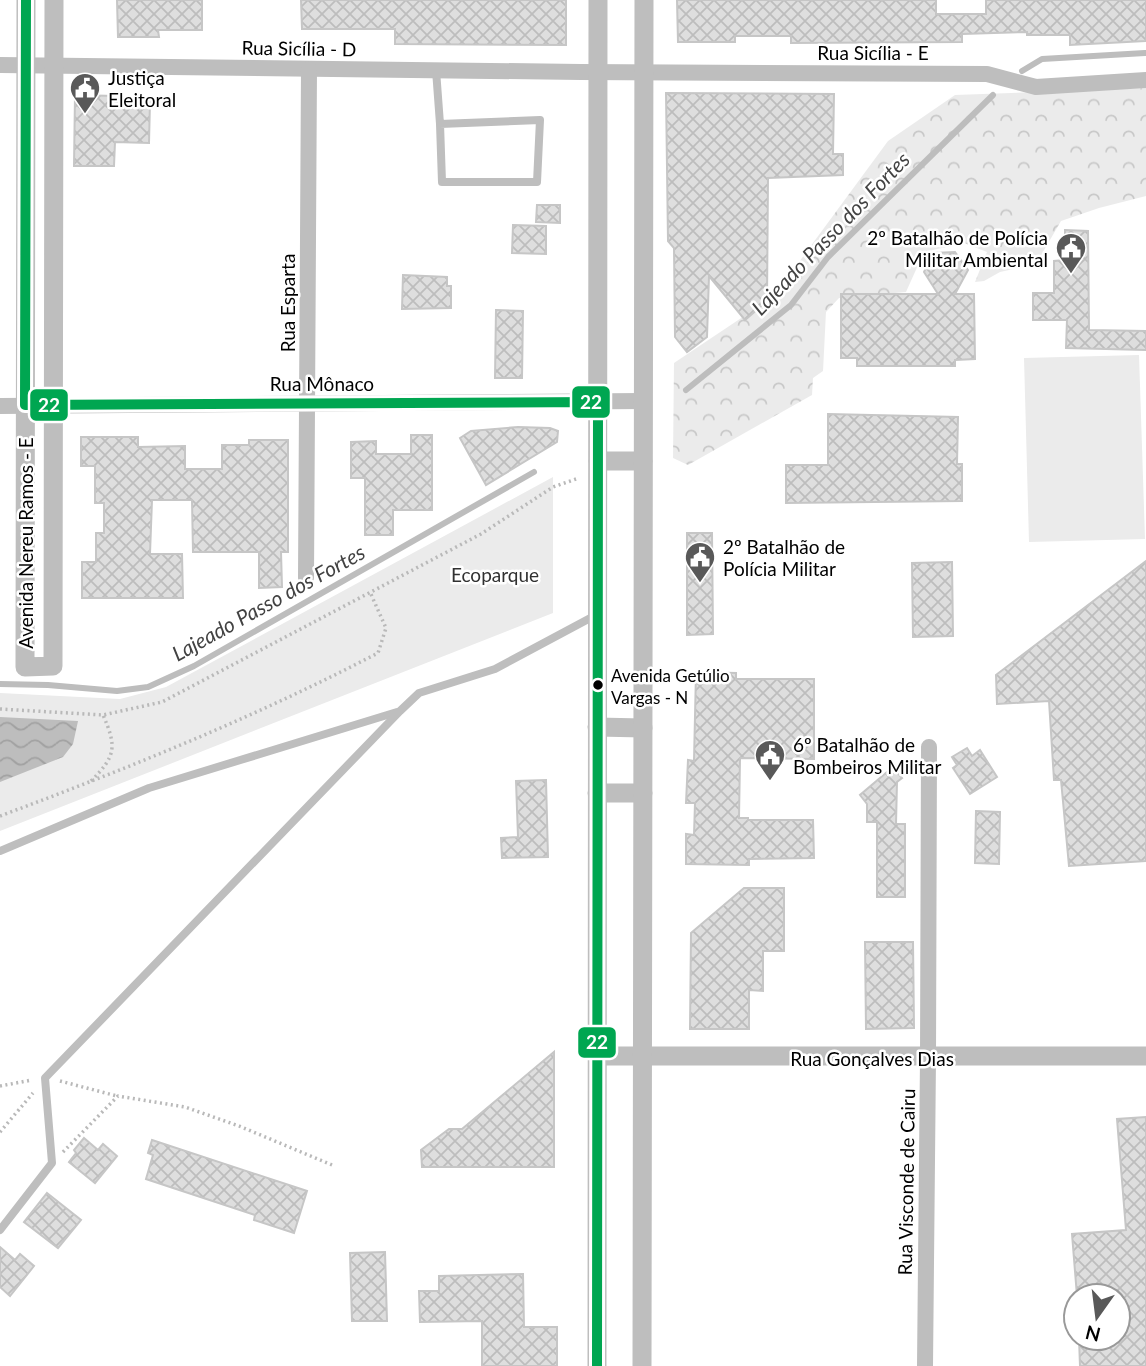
<svg xmlns="http://www.w3.org/2000/svg" width="1146" height="1366" font-family="Lato,sans-serif">
<style>
.forest{fill:url(#forest-crowns)}
.green{fill:#ebebeb}
.water{fill:url(#water-waves)}
.lines{fill:none;stroke-linecap:round;stroke-linejoin:round}
.stream{stroke:#bdbdbd;stroke-width:6}
.building{fill:url(#building-cross-hatch);stroke:#c6c6c6;stroke-width:2}
.path{stroke:#b9b9b9;stroke-width:3.5;stroke-dasharray:2 3.5;stroke-linecap:butt}
.service{stroke:#bebebe;stroke-width:8}
.minor{stroke:#bebebe;stroke-width:16}
.tertiary{stroke:#bebebe;stroke-width:19}
.bus-1-casing{stroke:#fff;stroke-width:16}
.bus-1{stroke:#00a651;stroke-width:10}
.bus-dot{fill:#000;stroke:#fff;stroke-width:2.5}
.labels{text-anchor:middle;dominant-baseline:central;stroke-width:5;stroke-linejoin:round;paint-order:stroke}
.bus-label{font-size:17px;fill:#000;stroke:#fff;text-anchor:start}
.street-label{font-size:19px;fill:#000;stroke:#fff}
.poi-label{font-size:19px;fill:#000;stroke:#fff;text-anchor:start}
.park-label{font-size:19px;fill:#313131;stroke:#fff}
.water-label{font-size:21px;font-style:italic;fill:#424242;stroke:#fff}
.line-badge{stroke:#fff;stroke-width:2.5}
.badge-label{font-size:19px;text-anchor:middle;font-weight:bold;fill:#fff}
</style>
<defs>
<pattern id="forest-crowns" width="20" height="18" patternUnits="userSpaceOnUse" patternTransform="scale(1.75)"><rect width="20" height="18" fill="#ebebeb"/><path d="M2 6a3 3 0 1 1 6 0M12 15a3 3 0 1 1 6 0" fill="none" stroke="#c8c8c8"/></pattern>
<pattern id="water-waves" width="16" height="10" patternUnits="userSpaceOnUse" patternTransform="scale(1.75)"><rect width="16" height="10" fill="#bdbdbd"/><path d="M0 5q4-4 8 0t8 0" fill="none" stroke="#a1a1a1"/></pattern>
<pattern id="building-cross-hatch" width="8" height="8" patternUnits="userSpaceOnUse" patternTransform="scale(1.75)"><rect width="8" height="8" fill="#dedede"/><path d="M0 0l8 8M0 8l8-8" fill="none" stroke="#bdbdbd"/></pattern>
</defs>
<rect width="100%" height="100%" fill="#fff"/>
<polygon class="forest" points="1146,88 1146,196 1099,208 1061,221 1036,264 1000,272 984,281 975,282 987,252 964,243 924,252 906,292 839,298 826,312 823,371 813,378 812,395 688,465 673,458 674,363 774,296 888,141 955,95"/>
<g class="green">
<polygon points="1139,355 1145,539 1029,542 1024,358"/>
<polygon points="553,477 553,613 0,831 0,693 120,699 166,687"/>
</g>
<polygon class="water" points="0,717 78,721 73,744 63,757 0,782"/>
<g class="lines">
<g class="stream">
<polyline points="1022,71 1042,59 1145,53"/>
<polyline points="686,390 791,305 828,257 993,95"/>
<polyline points="0,684 48,685 117,691 148,687 194,666 534,472"/>
</g>
</g>
<g class="building">
<polygon points="117,0 202,0 202,30 158,30 159,37 118,37"/>
<polygon points="301,0 566,0 566,45 395,44 395,29 302,29"/>
<polygon points="677,0 936,0 936,14 986,14 986,0 1146,0 1146,41 1070,45 1070,35 1027,35 1027,32 962,34 962,42 791,43 791,36 735,36 735,42 678,42"/>
<polygon points="666,93 834,94 833,154 843,154 843,175 768,178 767,301 745,320 709,276 707,337 687,352 675,337 674,248 668,241"/>
<polygon points="75,95 115,96 115,100 150,101 149,143 115,142 114,166 74,166"/>
<polygon points="537,205 560,205 560,223 536,222"/>
<polygon points="513,225 546,226 546,254 512,253"/>
<polygon points="1065,230 1088,231 1089,330 1146,331 1146,350 1066,348 1067,320 1033,320 1033,293 1054,293 1054,261 1065,260"/>
<polygon points="955,252 968,270 955,294 974,294 975,359 955,360 955,366 857,366 857,358 841,358 841,294 938,294 924,272 933,253"/>
<polygon points="403,275 447,277 447,286 451,286 451,308 402,309"/>
<polygon points="496,310 523,311 522,378 495,378"/>
<polygon points="828,414 958,417 957,464 962,464 962,501 786,503 786,465 828,465"/>
<polygon points="518,427 550,428 558,431 557,442 486,485 460,438 471,431"/>
<polygon points="411,435 432,435 432,510 393,510 393,535 365,535 365,478 351,478 351,442 376,441 376,454 411,454"/>
<polygon points="81,437 138,437 138,447 185,446 185,469 222,469 222,445 249,445 249,440 288,440 288,552 281,552 282,587 259,588 259,552 193,552 192,500 152,500 150,554 182,554 183,598 82,598 82,562 96,562 96,533 104,533 104,503 95,503 95,466 81,466"/>
<polygon points="687,533 712,533 713,634 687,635"/>
<polygon points="1146,561 1146,861 1069,866 1061,780 1054,780 1049,701 997,704 996,675"/>
<polygon points="952,562 953,636 913,637 912,563"/>
<polygon points="696,672 736,673 736,679 814,679 814,759 740,758 739,818 748,818 748,820 813,820 814,858 749,859 749,865 686,864 686,834 694,835 695,803 686,803 688,760 694,761"/>
<polygon points="967,748 972,756 980,750 997,777 970,794 953,768 957,765 952,757"/>
<polygon points="893,767 902,778 897,782 896,824 905,824 905,897 877,897 877,822 867,822 867,804 860,795"/>
<polygon points="546,780 548,857 502,858 501,838 518,837 516,781"/>
<polygon points="976,811 1000,812 999,864 975,863"/>
<polygon points="744,888 784,888 784,951 763,951 763,991 749,990 749,1029 690,1029 691,933"/>
<polygon points="865,942 913,942 914,1028 866,1029"/>
<polygon points="554,1052 554,1167 422,1167 421,1150 449,1129 462,1129"/>
<polygon points="1146,1117 1146,1366 1080,1366 1079,1338 1118,1338 1118,1296 1077,1296 1072,1234 1126,1230 1117,1119"/>
<polygon points="84,1138 98,1150 103,1144 117,1156 95,1183 69,1162 76,1153 74,1150"/>
<polygon points="152,1140 307,1191 294,1233 254,1220 255,1215 146,1179 153,1155 148,1153"/>
<polygon points="47,1193 81,1220 58,1248 24,1222"/>
<polygon points="0,1247 15,1260 20,1254 34,1266 10,1296 0,1287"/>
<polygon points="385,1252 387,1321 352,1321 350,1253"/>
<polygon points="523,1274 524,1327 557,1327 557,1366 482,1366 482,1321 420,1322 419,1291 439,1291 439,1276"/>
</g>
<g class="lines">
<g class="path">
<polyline points="0,709 103,715 162,702 481,534 553,487 579,478"/>
<path d="M91 781C116 756 117 747 103 715"/>
<path d="M0 816C129 768 255 717 378 653L386 628 370 592"/>
<polyline points="60,1081 117,1096"/>
<polyline points="0,1086 32,1080"/>
<polyline points="0,1132 33,1093"/>
<polyline points="63,1152 118,1096 185,1107 239,1126 332,1165"/>
</g>
<g class="service">
<polyline points="436,70 440,124 442,182 537,182 540,120 440,124"/>
<polyline points="0,851 149,788 397,712"/>
<polyline points="0,1230 52,1163 45,1078 400,711 419,693 495,669 596,615"/>
</g>
<g class="minor">
<polyline points="0,65 581,72 987,74 1036,87 1146,80"/>
<polyline points="0,406 643,401"/>
<polyline points="306,578 309,69"/>
<polyline points="925,1366 928,1058 929,747"/>
</g>
<g class="tertiary">
<polyline points="26,0 25,667 53,666 54,0"/>
<polyline points="598,461 643,461"/>
<polyline points="597,727 643,728"/>
<polyline points="597,793 643,793"/>
<polyline points="597,1056 1146,1056"/>
<polyline points="597,1366 598,0"/>
<polyline points="642,1366 644,0"/>
</g>
<g class="bus-1-casing">
<polyline id="bus-1" points="26,0 25,405 598,402 597,1366"/>
</g>
<use href="#bus-1" class="bus-1"/>
</g>
<defs>
<g id="civic-pin" transform="scale(1.575)"><path d="M0 17L-7.5 6A9.5 9.5 0 1 1 7.5 6Z" fill="#595959" stroke="#fff"/><path d="M-.6-6.5H3V-4.5H.6V-3L4-1V1h2V6H-6V1h2V-1L-.6-3ZM-1.2 2.5V6h2.4V2.5Z" fill="#fff"/></g>
</defs>
<g fill-rule="evenodd">
<use href="#civic-pin" x="85" y="88"/>
<use href="#civic-pin" x="1071" y="248"/>
<use href="#civic-pin" x="700" y="557"/>
<use href="#civic-pin" x="770" y="755"/>
</g>
<circle class="bus-dot" cx="598" cy="685" r="6"/>
<g class="labels">
<g class="bus-label">
<text x="611" y="675">Avenida Getúlio<tspan x="611" dy="22">Vargas - N</tspan></text>
</g>
<g class="street-label">
<text transform="translate(299 48) rotate(1)">Rua Sicília - D</text>
<text x="873" y="52">Rua Sicília - E</text>
<text transform="translate(287 303) rotate(-90)">Rua Esparta</text>
<text x="322" y="383">Rua Mônaco</text>
<text transform="translate(25 543) rotate(-90)">Avenida Nereu Ramos - E</text>
<text x="872" y="1058">Rua Gonçalves Dias</text>
<text transform="translate(906 1182) rotate(-89)">Rua Visconde de Cairu</text>
</g>
<g class="poi-label">
<text x="108" y="77">Justiça<tspan x="108" dy="22">Eleitoral</tspan></text>
<text x="1048" y="237" text-anchor="end">2º Batalhão de Polícia<tspan x="1048" dy="22">Militar Ambiental</tspan></text>
<text x="723" y="546">2º Batalhão de<tspan x="723" dy="22">Polícia Militar</tspan></text>
<text x="793" y="744">6º Batalhão de<tspan x="793" dy="22">Bombeiros Militar</tspan></text>
</g>
<g class="park-label">
<text x="495" y="574">Ecoparque</text>
</g>
<g class="water-label">
<text transform="translate(830 233) rotate(-46)">Lajeado Passo dos Fortes</text>
<text transform="translate(268 602) rotate(-29)">Lajeado Passo dos Fortes</text>
</g>
</g>
<g class="line-badge">
<rect x="571" y="385" width="40" height="34" rx="7" fill="#00a651"/>
<rect x="29" y="388" width="40" height="34" rx="7" fill="#00a651"/>
<rect x="577" y="1026" width="40" height="33" rx="7" fill="#00a651"/>
</g>
<g class="badge-label">
<text x="591" y="409">22</text>
<text x="49" y="412">22</text>
<text x="597" y="1049">22</text>
</g>
<g transform="translate(1097 1317) rotate(194)"><circle r="33" fill="#ffffff" stroke="#999999" stroke-width="2"/>
<path d="M0-5L12 26L0 18L-12 26Z" fill="#595959"/>
<text y="-10" font-size="19" font-weight="bold" text-anchor="middle" fill="#000000">N</text>
</g>
</svg>
